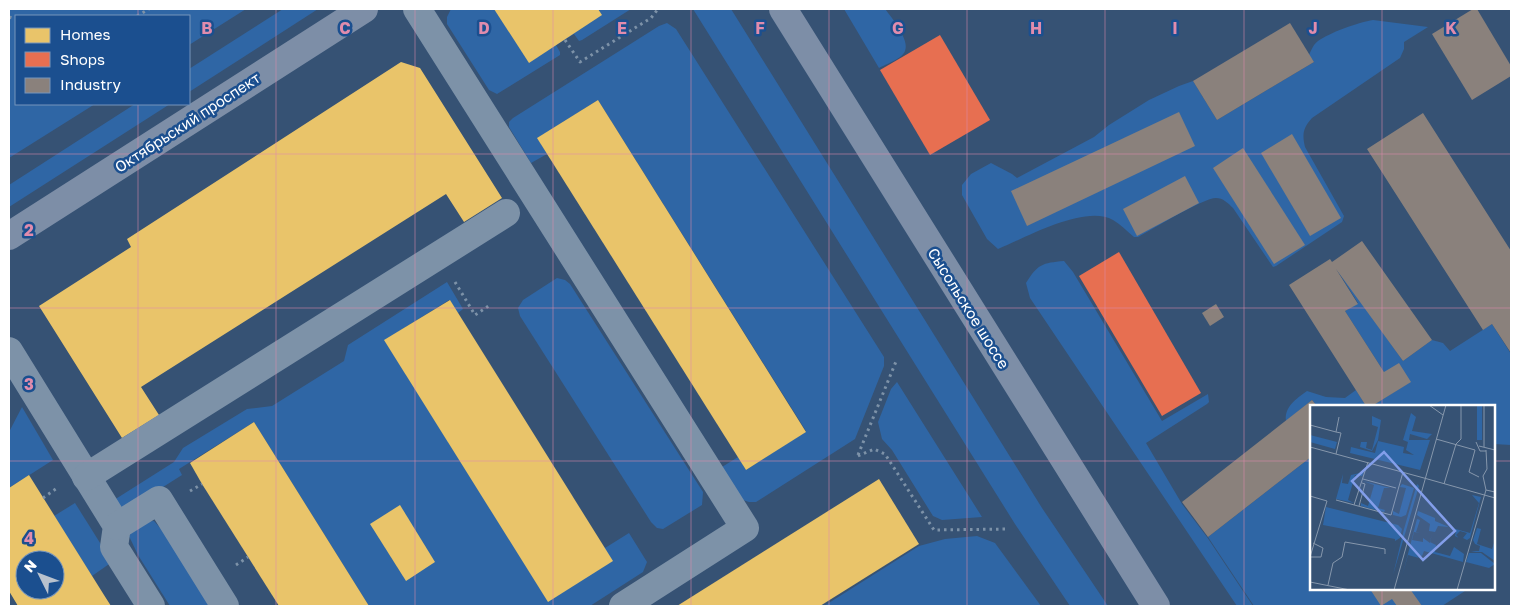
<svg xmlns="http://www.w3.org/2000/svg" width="1520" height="615" font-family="'Golos Text',sans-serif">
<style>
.green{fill:#2f66a5}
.homes{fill:#e9c46a;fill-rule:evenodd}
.shops{fill:#e76f51}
.industry{fill:#8a817c}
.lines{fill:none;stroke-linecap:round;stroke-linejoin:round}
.path{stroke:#7d92a8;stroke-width:3;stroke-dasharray:2.5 4;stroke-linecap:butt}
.minor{stroke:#7d92a8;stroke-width:28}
.major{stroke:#7d8ea7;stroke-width:28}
.grid{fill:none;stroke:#e08cad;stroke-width:1;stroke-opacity:0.55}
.labels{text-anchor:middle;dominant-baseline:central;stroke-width:5;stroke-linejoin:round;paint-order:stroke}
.street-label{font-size:15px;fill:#fff;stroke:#1b4f8f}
.inset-road{fill:none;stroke:#8697ac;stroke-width:1}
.view{fill:#839eea;fill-opacity:0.15;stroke:#839eea;stroke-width:2.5}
.inset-edge{fill:none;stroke:#fff;stroke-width:2.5}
.grid-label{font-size:16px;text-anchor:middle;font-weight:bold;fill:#e08cad;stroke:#1b4f8f;stroke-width:5;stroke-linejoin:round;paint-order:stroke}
</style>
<rect width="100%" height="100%" fill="#365274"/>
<g class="green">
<polygon points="9,9 246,9 189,45 189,16 16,16 16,104 95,104 9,158"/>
<polygon points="283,9 318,9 189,92 189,69"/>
<polygon points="451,9 631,9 582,40 579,41 574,34 556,45 560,52 560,55 497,94 489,90 447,24 447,17"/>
<polygon points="693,9 731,9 1042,508 1108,606 1070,606 1015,524"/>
<path d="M844 9H885C892 18 910 40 905 51 902 59 886 64 879 68Z"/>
<path d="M1373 20 1428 27 1404 42V49L1400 58 1312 118C1303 128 1302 134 1305 147L1344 216 1342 222 1276 266 1273 267 1233 208C1228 203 1223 198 1216 198 1203 198 1153 229 1138 237H1134C1127 231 1120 224 1113 220 1085 204 1025 238 998 249L987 239 962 195V185L971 174 991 163 1012 174 1017 178 1094 137 1109 125 1149 100 1179 86 1193 81 1217 120 1314 62 1309 55C1312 49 1313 45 1318 41 1329 33 1359 22 1373 20Z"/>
<polygon points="667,23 676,29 884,357 884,366 855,439 756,502 749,502 743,500 722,467 738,457 746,470 806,431 598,100 538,138 547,154 531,163 509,127 509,122 513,118 659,26"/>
<polygon points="135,104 170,104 9,207 9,185"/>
<path d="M1064 261 1073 272 1162 421 1208 394 1209 402 1207 404 1146 443 1182 504 1207 537 1253 606H1237L1030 298 1026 283C1038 264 1042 263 1064 261Z"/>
<polygon points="1332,262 1403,361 1432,340 1443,343 1450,351 1492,324 1511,354 1511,445 1494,444 1494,406 1372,406 1410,382 1384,372 1345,311 1358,303"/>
<polygon points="557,278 565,280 570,284 703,492 702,505 663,529 657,528 651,522 520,316 518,308 523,300"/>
<polygon points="447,282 463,309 458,313 449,300 385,340 605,548 629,533 647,562 643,572 590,606 369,606 254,422 179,469 182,475 122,513 114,500 174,462 183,448 247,409 272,406 344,361 348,345"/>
<polygon points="897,382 982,517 942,520 933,516 892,450 882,439 878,422 891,389"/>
<path d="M1356 390 1366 406H1317L1312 400 1286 421C1284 407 1296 399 1307 391L1326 397 1345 398Z"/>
<polygon points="22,407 53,460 9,488 9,432"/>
<polygon points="1311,457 1311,589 1468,589 1442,606 1254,606 1208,537"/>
<polygon points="75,503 112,562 92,576 54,516"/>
<polygon points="154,521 167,536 210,606 170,606 138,555 129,536 138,522"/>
<polygon points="977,536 995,543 1041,606 824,606 919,546 945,539"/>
</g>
<g class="homes">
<polygon points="494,9 598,9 602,15 529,63"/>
<polygon points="401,62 420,68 502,198 464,222 446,194 141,387 159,415 122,438 39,306 131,247 127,239"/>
<polygon points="598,100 806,432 746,470 537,138"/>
<polygon points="450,300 613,561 548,602 384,340"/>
<polygon points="254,422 369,606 279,606 202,484 190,463"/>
<path d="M29 475 104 595 111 606H18L9 591V488ZM25 560H55V590H25Z"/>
<polygon points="879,479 919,544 820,606 677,606"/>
<polygon points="400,505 435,562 406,581 370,524"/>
</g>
<g class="shops">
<polygon points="940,35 990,120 930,155 880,70"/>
<polygon points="1119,252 1201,393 1162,416 1079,276"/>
</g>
<g class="industry">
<polygon points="1473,9 1477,9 1511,66 1511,76 1472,100 1432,34"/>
<polygon points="1290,23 1314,62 1217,120 1193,81"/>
<polygon points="1179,112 1195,146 1027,226 1011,191"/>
<polygon points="1423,113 1511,251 1511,353 1492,324 1483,330 1367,149"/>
<polygon points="1292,134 1341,218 1310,236 1261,153"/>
<polygon points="1243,148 1305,245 1274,264 1213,168"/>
<polygon points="1185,176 1199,203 1137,236 1123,209"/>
<polygon points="1362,241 1432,340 1403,361 1336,269 1358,304 1345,311 1384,372 1399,363 1411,382 1372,406 1366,406 1289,285 1330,259 1332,262"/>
<polygon points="1216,304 1224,317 1210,326 1202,313"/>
<polygon points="1312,400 1317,406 1311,406 1311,457 1208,537 1182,502"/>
<polygon points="1370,589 1410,589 1422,606 1397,606 1392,599 1381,606"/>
</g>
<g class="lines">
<g class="path">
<polyline points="137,16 149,9"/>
<polyline points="9,17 16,19"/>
<polyline points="565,40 580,62 651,18 658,9"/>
<polyline points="455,282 475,315 490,305"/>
<polyline points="858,455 897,359"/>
<polyline points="858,456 874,449 885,454 934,530 1009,529"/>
<polyline points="190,491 202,484"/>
<polyline points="43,498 57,488"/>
<polyline points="236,565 248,557"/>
</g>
<g class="minor">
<polyline points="417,9 745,528 623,606"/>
<polyline points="9,351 117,526 114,547 151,606"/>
<polyline points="86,477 506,213"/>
<polyline points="117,526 159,500 225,606"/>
</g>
<g class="major">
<polyline points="783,9 1156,606"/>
<polyline points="9,236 364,9"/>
</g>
</g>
<path class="grid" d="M138 9V16M276 9V606M415 9V606M553 9V606M691 9V606M829 9V606M967 9V606M1105 9V606M1244 9V606M1382 9V406M138 104V606M9 154H1511M9 308H1511M9 461H1311M1494 461H1511M1382 589V606"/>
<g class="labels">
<g class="street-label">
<text transform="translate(187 122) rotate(-33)">Октябрьский проспект</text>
<text transform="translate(969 308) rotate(58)">Сысольское шоссе</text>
</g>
</g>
<g transform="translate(1310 405)">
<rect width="185" height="185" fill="#365274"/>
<path d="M167 0H172V35H167ZM101 8 106 12 102 26 122 29 117 34 100 29 99 35H120L110 65 40 48 41 42 65 48 68 36 94 42 93 48 104 50 96 45 98 37 93 35ZM62 11 71 15 68 35 62 46 50 42 51 37H57L56 43 62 45 68 22 62 20ZM0 30 27 37 25 44 0 37ZM54 67 52 71 45 70 38 95 44 98 26 94 33 69 32 78 38 79 41 70ZM53 76 80 83H74L68 103 75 105 74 107 51 101V98L58 101 64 80ZM92 79 104 83 96 110 91 112 83 110V106L89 109 96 83 90 82ZM107 79 109 81 83 170 94 124ZM162 90 171 92 160 133 157 135 153 133 157 128 150 126 146 130 149 133 145 131 146 126 142 124V123L160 128 169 98ZM16 102 88 120 92 124 90 133 85 136V134L13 120ZM108 106 125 113V116L139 122 128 121 125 127 119 126 120 119 107 110ZM107 114 110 115 106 127 110 128 104 127 102 135 113 137V133L120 138 122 128 120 137 126 140 125 147 140 151 144 142 154 149 153 157 114 146 112 151 106 149 109 153 98 150 92 172ZM167 123 171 124 167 139 182 144 185 135V156L172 147H166L161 146H169L170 141 165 139 163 135ZM159 148H171L185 159 179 163 156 157Z" fill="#2f66a5"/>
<path class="inset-road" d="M119 0 133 10M174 0V42M0 20 26 27M126 34 165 45 159 67 169 72M166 37 170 46H176M169 41 185 45M0 42 114 73M26 49 31 28 26 27 29 12M114 73 185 93M53 74 86 83M134 79 146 39 151 34V0M176 85 173 71 177 64 176 45M0 91 17 96 0 152M26 95 81 110 93 67M44 100 58 57M49 101 55 79 52 78M0 152H11L13 143 3 138M0 177 40 185M18 180 23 158 32 152 35 137 75 144V149M84 185 136 0M147 185 176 85 185 87"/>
<path class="view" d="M74 47 145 126 113 155 42 76Z"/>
<rect width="185" height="185" class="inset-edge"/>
</g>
<g class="grid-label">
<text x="207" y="34">B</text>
<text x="345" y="34">C</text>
<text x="484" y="34">D</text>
<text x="622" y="34">E</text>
<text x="760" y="34">F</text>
<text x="898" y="34">G</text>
<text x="1036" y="34">H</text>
<text x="1175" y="34">I</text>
<text x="1313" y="34">J</text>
<text x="1451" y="34">K</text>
<text x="29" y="236">2</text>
<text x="29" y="390">3</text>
<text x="29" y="544">4</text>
</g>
<rect width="1520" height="615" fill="none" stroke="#ffffff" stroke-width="20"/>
<rect x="15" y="15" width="175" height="90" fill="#1b4f8f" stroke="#7695bc"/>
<rect x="25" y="28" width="25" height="15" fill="#e9c46a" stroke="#7695bc"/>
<text x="60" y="40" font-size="15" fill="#ffffff">Homes</text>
<rect x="25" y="52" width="25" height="15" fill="#e76f51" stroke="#7695bc"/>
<text x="60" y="65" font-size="15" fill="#ffffff">Shops</text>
<rect x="25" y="78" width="25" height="15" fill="#8a817c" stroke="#7695bc"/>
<text x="60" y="90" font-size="15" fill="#ffffff">Industry</text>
<g transform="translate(40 575) rotate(312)"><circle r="24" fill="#1b4f8f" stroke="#7695bc"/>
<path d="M0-4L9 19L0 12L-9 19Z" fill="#b9c2ce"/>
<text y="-8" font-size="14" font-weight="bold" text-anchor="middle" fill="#ffffff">N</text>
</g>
</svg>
